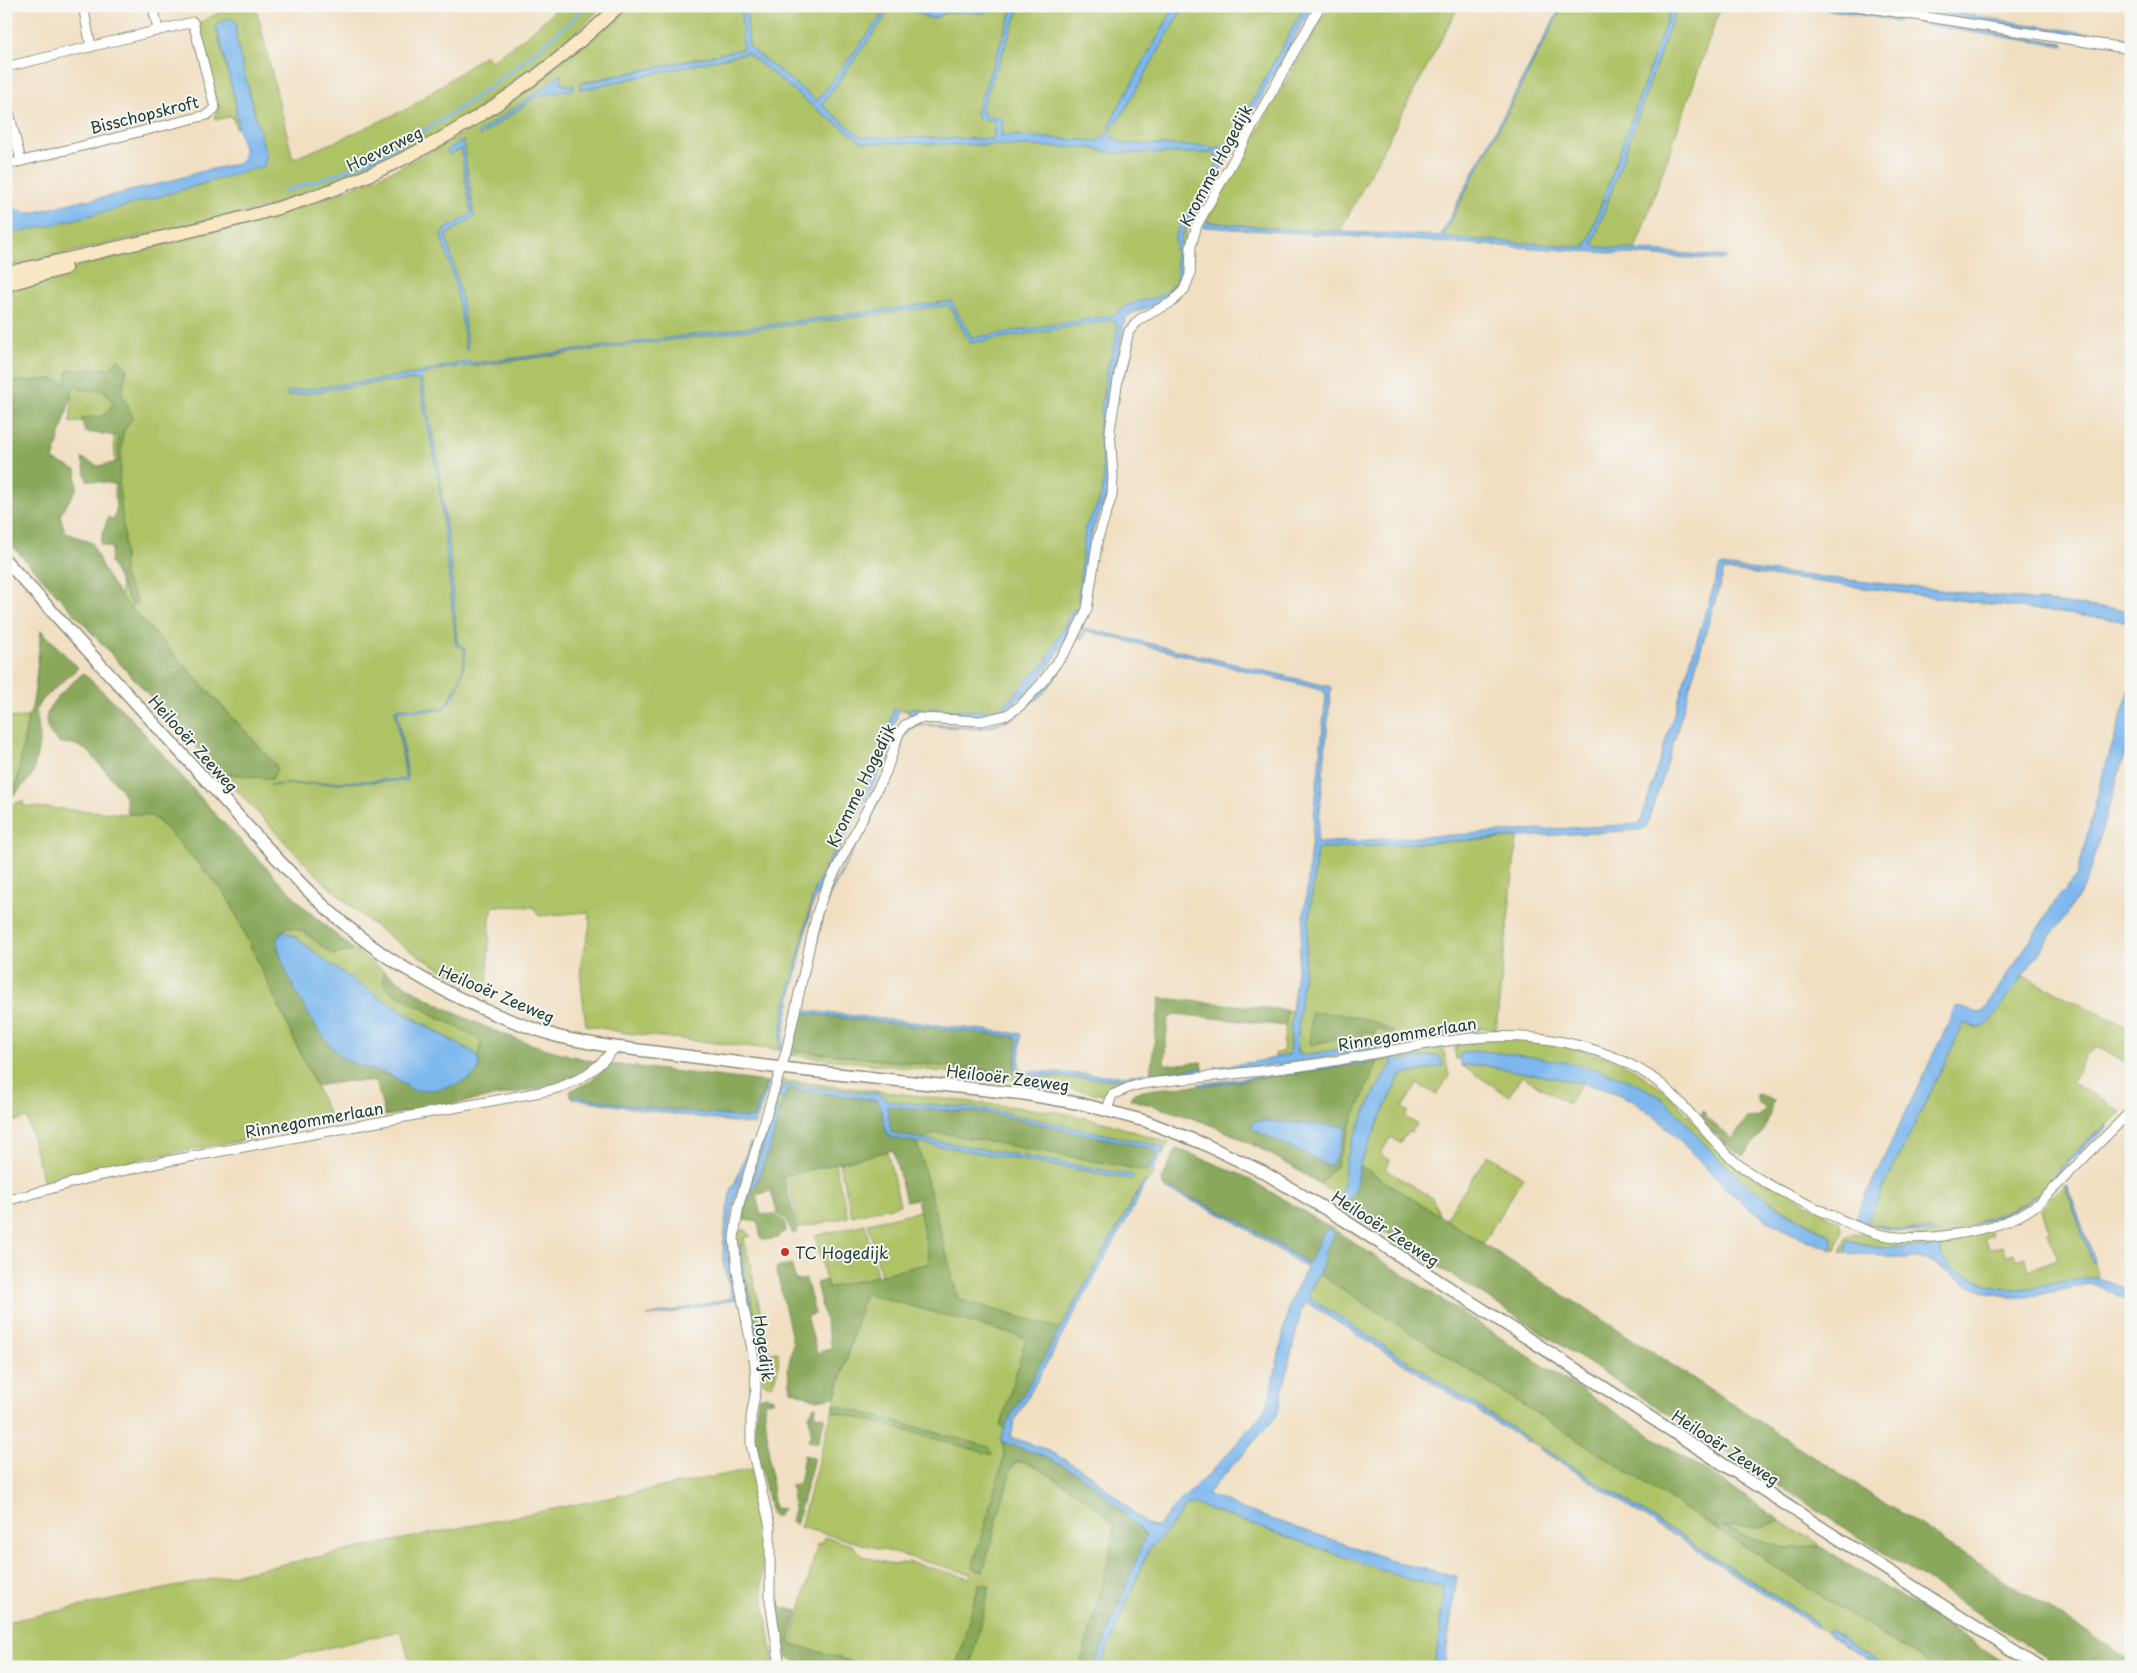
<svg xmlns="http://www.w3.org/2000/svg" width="2137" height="1673" font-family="'Playpen Sans',sans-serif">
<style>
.green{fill:#aec266;stroke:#66804d;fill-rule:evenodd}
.forest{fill:#8aa85b;stroke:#547248;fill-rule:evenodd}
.water{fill:#7db7ee;stroke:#4e7a91}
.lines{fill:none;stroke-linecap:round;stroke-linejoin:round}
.stream{stroke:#7db7ee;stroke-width:3}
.minor-casing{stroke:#888e7b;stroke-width:11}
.tertiary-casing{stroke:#888e7b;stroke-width:14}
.secondary-casing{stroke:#888e7b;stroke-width:15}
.minor{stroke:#fff;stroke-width:9}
.tertiary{stroke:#fff;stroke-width:11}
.secondary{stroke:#fae7c3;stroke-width:12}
.poi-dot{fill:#c8321e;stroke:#f6f6f2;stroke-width:2}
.labels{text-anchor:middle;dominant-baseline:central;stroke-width:4;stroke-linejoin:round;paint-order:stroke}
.street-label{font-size:16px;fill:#1f3d34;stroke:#f6f6f2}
.poi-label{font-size:16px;fill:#1f3d34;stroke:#f6f6f2;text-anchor:start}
</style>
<rect width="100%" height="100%" fill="#f6f6f2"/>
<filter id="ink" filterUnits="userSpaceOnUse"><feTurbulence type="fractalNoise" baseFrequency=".02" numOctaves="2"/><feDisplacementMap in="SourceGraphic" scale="10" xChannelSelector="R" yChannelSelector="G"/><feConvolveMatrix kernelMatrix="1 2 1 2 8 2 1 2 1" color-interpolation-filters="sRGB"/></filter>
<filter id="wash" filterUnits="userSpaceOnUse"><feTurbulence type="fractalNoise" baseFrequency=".0096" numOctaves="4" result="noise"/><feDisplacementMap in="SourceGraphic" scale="20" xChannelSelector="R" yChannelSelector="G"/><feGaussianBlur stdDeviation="1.12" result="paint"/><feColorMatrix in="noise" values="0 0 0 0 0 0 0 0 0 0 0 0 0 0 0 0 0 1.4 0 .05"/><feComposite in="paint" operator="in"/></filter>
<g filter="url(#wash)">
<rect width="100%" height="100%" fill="#f1dfc2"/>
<g class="green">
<path d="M237 6 238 9 248 6 256 8 293 159 339 140 409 108 485 55 491 61 528 35 560 6H602C516 100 399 164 279 203 247 213 213 219 180 227 122 240 64 254 6 267V228L21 232 45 226 203 184 267 159 241 61 236 39V26L222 22 218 23 216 29 235 100 238 128H236L232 116 216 120 214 117 218 109 197 24 231 7Z"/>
<path d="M625 6H741L744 49 580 83V90L747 53 819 111 864 142 1091 148 1113 153H1211L1217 156V163L1207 185 1210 189 1190 223 1186 232 1185 274 1176 291 1139 307 1123 319 1102 442 1108 489 1106 500 1095 522 1088 547 1078 611 1073 610 1046 661 1001 709 988 711 911 708 907 711 894 709 881 757 836 846 815 894 806 926 779 1050 626 1033 586 1025C584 1006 580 985 581 966 581 948 594 931 588 912L539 916 534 907 495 906 493 908 490 918 487 993C437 969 387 939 346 902 301 863 262 816 220 773L271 779 260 747 121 597 113 417 70 423 73 385 51 379 6 382V289L88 264 235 226 345 191 403 166 452 140 488 117ZM561 75 562 85 574 89 536 97 480 136ZM463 141 474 217 446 235 461 296 460 307 452 269 441 236 445 230 471 214 461 148ZM767 326 476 366C458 363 440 369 422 375L421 377 437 458 450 555 457 644 466 649 465 658 464 648 456 644 439 482 419 379 380 382 288 396 287 393 416 374 446 366 468 362 476 363ZM457 686 447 706 442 710 397 711 406 764 407 781 274 785 406 779 395 710 399 709H441L447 704Z"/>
<polygon points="746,6 901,6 932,19 948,12 984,13 1000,6 1010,6 1012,11 976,112 978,118 995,121 993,139 862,137 822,105 885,17 883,14 817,101 749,47"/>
<polygon points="1019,6 1175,6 1117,110 1110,131 1098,141 1001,135 1003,123 983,114 981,110 1019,9"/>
<polygon points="1184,6 1305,6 1229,143 1211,150 1212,148 1208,146 1124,144 1115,139 1110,131 1122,115"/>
<polygon points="1329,6 1459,6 1340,231 1296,230 1206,222"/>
<polygon points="1563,6 1672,6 1586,247 1445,238 1444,233"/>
<polygon points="1677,6 1721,6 1635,250 1596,247 1593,243"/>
<polygon points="28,717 15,794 6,796 6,718"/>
<polygon points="23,801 23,806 151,816 163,825 224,892 231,904 331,1119 286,1127 240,1141 140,1159 44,1183 27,1118 6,1124 6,806"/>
<polygon points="1517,838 1496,1029 1480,1028 1446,1031 1305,1055 1299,1054 1297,1045 1300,1004 1317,849"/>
<polygon points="287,927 303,931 333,955 354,950 384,971 383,980 439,1019 448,1021 479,1039 481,1042 480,1054 477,1055 367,990 325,961 293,935 284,931"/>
<path d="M2023 976 2131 1029V1066L2098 1046 2087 1055 2072 1082 2122 1112C2106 1125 2090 1138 2075 1152 2059 1169 2044 1191 2024 1204 1997 1222 1964 1227 1934 1232L1933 1230H1901L1867 1222 1964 1023 1977 1028H1984Z"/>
<path d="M798 1009 802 1010 800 1012 795 1051 1053 1078 1142 1079 1204 1074C1172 1078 1130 1078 1103 1095L1038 1082 790 1055Z"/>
<polygon points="1287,1010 1292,1011 1289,1055 1275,1058 1275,1054 1283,1051"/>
<polygon points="1500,1037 1557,1044 1613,1059 1635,1070 1671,1096 1720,1151 1839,1222 1842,1231 1836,1250 1828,1248 1830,1248 1831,1236 1784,1210 1750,1188 1736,1176 1659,1097 1610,1074 1571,1064 1482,1051 1460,1055 1459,1058 1456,1060 1455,1049 1460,1040"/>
<polygon points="1438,1046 1444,1051 1449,1076 1437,1094 1417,1084 1402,1108 1408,1111 1405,1117 1417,1124 1411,1133 1407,1132 1400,1143 1391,1137 1380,1154 1390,1160 1385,1169 1432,1198 1440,1216 1359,1165 1400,1076 1441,1067 1434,1055 1401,1061 1396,1059 1395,1053"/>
<path d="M1391 1059 1393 1064C1383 1070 1350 1144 1347 1158 1343 1171 1346 1185 1340 1197L1320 1184 1336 1166 1352 1121 1378 1061Z"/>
<polygon points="1461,1065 1482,1065 1582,1083 1568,1104 1522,1076 1509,1096"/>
<polygon points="781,1080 1058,1112 1107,1123 1169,1143 1162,1155 1164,1149 1160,1146 986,1109 891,1102 883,1096 778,1097 783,1098 780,1109 775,1108 744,1205 746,1206 744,1220 740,1212"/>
<polygon points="936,1133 948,1134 1154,1171 1148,1182 1145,1181 1134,1198 1060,1329 958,1299 917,1142 1132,1179 1134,1177 922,1139"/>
<polygon points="887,1151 900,1205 852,1216 839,1163"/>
<polygon points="1488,1155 1523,1177 1483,1243 1445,1219"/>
<polygon points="835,1164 848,1217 799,1228 787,1175"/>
<path d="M2065 1184 2099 1278C2071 1277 2046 1290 2019 1290 2003 1290 1989 1285 1974 1279 1962 1274 1951 1268 1942 1258L1941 1243C1924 1254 1869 1246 1849 1240L1847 1242V1253L1841 1252 1846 1237 1855 1233 1887 1238 1989 1228 1992 1235 1985 1238 1990 1249 2002 1246 2006 1255 2014 1253 2016 1260 2025 1257 2029 1270 2057 1259 2048 1232 2050 1231 2041 1208Z"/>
<polygon points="920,1211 930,1263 881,1275 868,1223"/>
<polygon points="865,1224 877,1276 828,1288 815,1236"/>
<path d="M740 1230H746L751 1236 744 1238 770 1353 778 1352C780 1361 777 1379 770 1386 761 1385 762 1377 762 1369L763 1371 766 1366 739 1245V1231Z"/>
<polygon points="1319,1274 1932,1667 1886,1667 1830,1631 1827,1632 1818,1627 1818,1623 1541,1447 1529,1441 1529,1439 1311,1299 1308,1295"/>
<path d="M865 1293 1026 1338 1001 1426 1005 1429 1001 1439 1003 1442 1004 1457 1011 1470 1015 1462C1033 1461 1052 1477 1067 1486 1078 1493 1108 1514 1113 1525 1118 1537 1085 1647 1080 1667H970L990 1585 979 1584 956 1667H870L791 1644 818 1543 822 1544 824 1537 852 1545 863 1556 894 1565 908 1562 970 1578 971 1574 800 1527Z"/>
<polygon points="752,1469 763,1521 762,1587 774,1667 412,1667 400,1631 247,1667 6,1667 6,1622 389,1542"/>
<polygon points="1194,1504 1407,1579 1442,1586 1444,1595 1435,1667 1100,1667 1149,1549 1165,1534 1186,1506"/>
<polygon points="1781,1520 1821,1547 1785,1548 1752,1539 1722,1525 1761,1527"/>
</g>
<g class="forest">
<path d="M118 359 127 368 122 394 133 417 123 433 119 484 124 535V577L138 602 132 606 110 562 112 548 100 544 108 517 114 520C118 507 114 497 115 484L87 480 82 458 98 466 118 462V436L85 432 82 418 103 416 113 404 104 390H81L74 386 53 460 76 470 77 488 60 515 65 532 92 543 103 569 121 597 276 765 277 769 272 779 220 773 6 539V382L52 379 66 383 68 370 109 368Z"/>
<polygon points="41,630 78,668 40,702 36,710 40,738 34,770 30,778 15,794 28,717 32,708 35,689"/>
<path d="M83 673 128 715 216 815 307 910 354 950 333 955 303 931 287 927 280 934 277 947 296 991 386 1075 394 1077 411 1089 470 1079 479 1070 477 1055 480 1053 481 1042 479 1039 392 992C384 985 382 982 384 971 449 1016 520 1045 597 1062L592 1068 554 1086 385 1116 376 1081H349L316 1086 231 904 224 892 157 819 151 816 127 813 126 800 121 789 88 751 74 744 60 743C26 717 63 692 83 673Z"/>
<polygon points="1160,998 1287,1010 1286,1026 1175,1014 1168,1019 1164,1064 1169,1065 1202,1062 1203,1068 1150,1074"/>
<path d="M1311 1012C1343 1014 1366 1015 1394 1032L1388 1034 1376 1027 1374 1034 1366 1031 1358 1040 1343 1037 1310 1045Z"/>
<polygon points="801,1013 1016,1037 1018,1039 1015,1067 1017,1073 795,1051 793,1047"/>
<path d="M1378 1061 1352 1121 1336 1166 1320 1184C1290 1165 1261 1148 1229 1133 1197 1118 1163 1109 1130 1099L1133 1093 1154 1089 1235 1082ZM1266 1121 1346 1127 1330 1166 1252 1129 1253 1122Z"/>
<polygon points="610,1064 767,1082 753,1119 626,1105 570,1096 570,1091 589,1082"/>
<path d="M787 1089 878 1100 887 1134 892 1138 917 1142 958 1299 1060 1329 1005 1429 1001 1426 1026 1338 865 1293 835 1397 817 1400 791 1390 788 1369 793 1343 776 1268 791 1264 796 1281 806 1279 815 1314 807 1316 817 1353 832 1348 816 1283 826 1280 828 1288 930 1263 917 1199 906 1201 893 1150 784 1176 798 1232 793 1234 786 1219 775 1213 777 1211 771 1191 756 1195 761 1215C771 1213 777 1215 785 1222L786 1231 780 1234 778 1238 764 1240 761 1239 758 1222 744 1220 746 1206 771 1144Z"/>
<polygon points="1757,1094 1774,1101 1765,1129 1743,1156 1725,1144 1700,1119 1703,1110 1707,1118 1732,1139 1747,1118 1758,1117 1766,1109 1757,1101"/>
<polygon points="887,1106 989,1113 1154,1149 1158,1153 1147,1171 948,1134 936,1133 922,1139 894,1134 891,1132"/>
<polygon points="1177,1148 1244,1176 1333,1229 1781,1520 1761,1527 1723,1526 1752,1539 1785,1548 1821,1547 2012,1667 1932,1667 1319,1274 1323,1264 1324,1252 1309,1264 1234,1218 1199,1201 1163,1187 1162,1179"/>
<path d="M1359 1165C1618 1327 1873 1497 2131 1661V1667H2061L1354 1212 1348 1201 1355 1191Z"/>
<polygon points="767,1396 773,1398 773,1401 764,1402 774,1508 783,1509 778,1516 774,1516 771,1514 754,1435 758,1398"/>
<polygon points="835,1405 989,1447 993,1455 833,1411"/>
<polygon points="814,1406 816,1406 815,1415 825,1417 818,1443 808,1441 811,1432 809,1415"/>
<path d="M1003 1442C1032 1451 1062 1462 1087 1480 1108 1496 1127 1517 1146 1536L1095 1667H1080C1085 1647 1118 1537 1113 1525 1108 1514 1078 1493 1067 1486 1052 1477 1033 1461 1015 1462L1011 1470 983 1572 972 1569 1004 1457Z"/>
<polygon points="804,1455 814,1458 796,1525 791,1521 794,1510 791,1485 799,1484"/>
<polygon points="979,1584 990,1585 970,1667 956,1667"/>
<polygon points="778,1606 798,1611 789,1643 870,1667 819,1667 786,1658"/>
</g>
<g class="water">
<polygon points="741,6 746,6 749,47 817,101 883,14 885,17 822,105 862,137 993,139 995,121 978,118 976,112 1012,12 1010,6 1019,6 1019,9 981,110 983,114 1001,118 1003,123 1001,135 1097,141 1108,133 1115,139 1124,144 1208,146 1212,148 1212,150 1229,143 1305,6 1312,6 1210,189 1207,185 1217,164 1217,157 1211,153 1113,153 1091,148 863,142 819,111 747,53 580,90 580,84 743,49"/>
<polygon points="901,6 917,6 931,11 941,6 1000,6 984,13 948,12 932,19"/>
<polygon points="1175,6 1184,6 1122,115 1110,131 1109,128 1117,110"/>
<polygon points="1561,6 1563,6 1444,233 1445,238 1586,247 1672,6 1677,6 1593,243 1597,247 1727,257 1722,260 1203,227 1206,222 1296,230 1440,236"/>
<polygon points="1807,6 1831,6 1898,18 1897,21"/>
<polygon points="1922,8 2118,38 2131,40 2131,44 1923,12 1921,10"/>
<path d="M230 18 236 22V39L241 61 266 156 264 166 113 210 46 226 21 232 6 228V176L9 177C11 195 7 214 32 213L75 202 106 197 167 182 203 171 238 164 244 158V148L238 129 235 100 216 25Z"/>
<polygon points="1919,21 2063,43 2064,46 1918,24"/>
<polygon points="561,74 562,85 574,85 574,89 536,97 480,136 478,133 538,92"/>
<path d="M463 141 474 217 446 235 461 296 468 350H466C461 311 454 274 441 236L445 230 471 214 461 149 449 155 447 150Z"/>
<path d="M1202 194 1206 197C1197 210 1183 224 1181 240 1179 258 1192 271 1179 290 1166 308 1141 305 1125 318L1106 423 1104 445 1109 486 1102 509 1092 532 1086 578 1082 601 1078 600 1085 527 1097 506 1102 492 1104 479 1099 429 1106 373 1117 335V324L1113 320 970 343 949 305 441 369 422 375 421 378 437 458 450 555 457 643 466 649C464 669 459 698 442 710L397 711 406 764 407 781 270 785 405 779V768L395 710 399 708 441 709 444 707C458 690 465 669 464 648L456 645 439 482 419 380 380 382 288 396 287 392 416 374 446 366 468 362 476 363 951 301 972 338 1114 315C1119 311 1125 306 1131 304 1156 295 1157 303 1177 280L1175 237 1181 222Z"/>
<path d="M1720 566 2131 611V622L1724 570 1664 775 1646 827 1639 830 1317 849 1300 1004 1297 1045 1299 1054 1305 1055 1446 1031 1480 1028V1030C1442 1035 1405 1044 1367 1051 1317 1060 1266 1066 1216 1072L1215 1067 1255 1062 1289 1055 1292 1011 1306 898 1326 696 1324 691 1303 685 1086 631 1082 639 1079 637 1085 628 1331 687 1317 843 1640 824Z"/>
<path d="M1073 609 1078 611C1071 627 1064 644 1054 659 1042 677 1010 714 988 716 961 718 935 711 908 714V711L911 708 988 711 1001 708 1046 661Z"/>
<polygon points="1068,657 1071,658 1043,694 1012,719 990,727 978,729 924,725 911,728 903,739 896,763 882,795 829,897 824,912 805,997 803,997 821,916 829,893 849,858 861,830 887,783 897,757 902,736 906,730 918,724 983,727 1010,719 1048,684"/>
<path d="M2131 685V732L2086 883 2066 915 1990 1022C1980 1031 1975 1027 1964 1023L1867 1222 1871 1225 1901 1230H1933L1934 1232C1906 1233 1880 1230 1854 1220L1956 1008C1965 1006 1973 1015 1983 1012L2057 899 2077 876 2101 781Z"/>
<polygon points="894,709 899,710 880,772 824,878 811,909 786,1020 781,1050 779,1048 784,1014 815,888 881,757"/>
<path d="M284 931C303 940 321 959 340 971 383 1001 428 1029 475 1053 482 1063 480 1072 470 1078 460 1086 423 1094 411 1089 406 1086 401 1081 396 1078 381 1070 362 1069 346 1060 322 1046 278 966 277 939Z"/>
<polygon points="800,1010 1021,1034 1019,1067 1021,1071 1122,1076 1203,1068 1204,1074 1125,1080 1020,1075 1015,1070 1018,1039 1016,1037 801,1013"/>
<path d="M1482 1051C1540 1058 1607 1063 1658 1096 1677 1109 1692 1131 1708 1148 1744 1185 1784 1215 1831 1236L1833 1240 1832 1247 1828 1248C1799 1239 1761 1219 1738 1199 1703 1169 1676 1129 1636 1103 1620 1093 1600 1088 1582 1083L1482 1065H1461L1459 1058 1461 1052Z"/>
<path d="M1392 1055 1401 1061 1435 1055 1440 1056 1443 1066 1400 1076 1359 1165 1355 1191 1346 1203 1340 1199C1345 1185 1343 1171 1347 1157 1351 1142 1383 1070 1393 1064L1391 1059 1200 1086 1199 1084 1280 1073Z"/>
<polygon points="768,1081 769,1084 755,1125 630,1108 572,1098 574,1096 626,1105 753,1119"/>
<polygon points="786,1085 879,1094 891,1102 986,1109 1160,1146 1164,1149 1152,1172 1149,1170 1158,1153 1154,1149 989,1113 887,1106 891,1132 894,1134 1132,1175 1134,1177 1132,1179 892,1138 887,1134 878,1100 787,1089 784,1098 778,1097 781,1086"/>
<polygon points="775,1108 780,1109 771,1144 746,1207 744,1205"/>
<polygon points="1266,1121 1347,1127 1335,1159 1330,1166 1252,1129 1253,1122"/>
<polygon points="2106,1125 2108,1126 2091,1141 2030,1202 1992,1220 1969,1226 2024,1204 2040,1191 2075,1152"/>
<path d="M750 1143H752V1146C741 1183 725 1217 729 1257 730 1271 735 1285 737 1299L661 1315 647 1316 732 1298 724 1266 723 1253 726 1217 731 1188 735 1183Z"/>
<path d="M1146 1181 1137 1201 1014 1422 1011 1437 1047 1450 1090 1474 1145 1523 1152 1527H1157L1176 1505 1212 1471 1260 1417 1267 1405 1274 1379 1290 1302 1307 1268 1231 1219 1165 1189 1166 1187 1234 1218 1308 1264 1324 1232 1328 1229 1334 1233V1236L1324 1252 1323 1264 1308 1294 1311 1299 1530 1440 1527 1442 1306 1302 1300 1315 1277 1416 1207 1494 1245 1510 1406 1565 1457 1576 1444 1667H1435L1444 1595 1442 1586 1407 1579 1194 1504 1186 1506 1165 1534 1149 1549 1100 1667H1095L1146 1535C1127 1517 1108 1496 1087 1480 1062 1462 1032 1451 1003 1442L1001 1439 1006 1425 1143 1183Z"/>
<polygon points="2065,1184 2067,1185 2095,1261 2094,1263 2092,1262"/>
<path d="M1849 1240 1865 1245 1884 1247 1930 1248 1947 1241 1948 1243 1941 1245C1939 1257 1947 1266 1958 1271 1998 1293 2014 1292 2057 1283 2067 1281 2078 1278 2088 1278 2104 1277 2117 1285 2131 1292V1302L2099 1286 2090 1284 2028 1297H2008L1992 1294 1965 1283 1929 1260 1847 1253 1846 1251 1847 1242Z"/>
<polygon points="741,1244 745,1276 766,1370 764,1372 762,1369 742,1276 739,1245"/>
<polygon points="1541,1447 1818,1624 1819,1625 1816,1627 1539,1449"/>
<polygon points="1828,1631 1830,1631 1886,1667 1878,1667 1827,1634"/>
</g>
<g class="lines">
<path class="stream" d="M282 192C311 183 341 174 368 161 449 122 521 68 587 6"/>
</g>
</g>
<g filter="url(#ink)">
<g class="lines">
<g class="minor-casing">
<g id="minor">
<polyline points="83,6 91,47"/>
<polyline points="153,6 158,30"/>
<polyline points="1857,6 2131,49"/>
<polyline points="6,67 193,22 215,108 207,115 6,165"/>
<polyline points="6,100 21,161"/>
<path d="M1107 1110 1112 1095 1130 1087 1142 1084C1204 1076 1267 1072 1328 1062 1408 1049 1482 1026 1563 1042 1602 1050 1642 1065 1671 1093 1692 1114 1710 1138 1731 1158 1759 1183 1793 1197 1826 1213 1845 1221 1863 1231 1883 1235 1923 1243 1998 1232 2032 1208 2045 1199 2057 1185 2068 1174 2089 1153 2110 1132 2131 1111"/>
<path d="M6 1201 93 1177 168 1161 551 1090C578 1082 598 1070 615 1047"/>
<polyline points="780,1667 770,1600 770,1527 751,1444 751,1417 756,1389 755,1365 737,1272 734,1238 739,1204 786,1052 817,913 824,893 886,772 899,733 905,725 919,718 981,721 1007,715 1020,706 1041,684 1069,646 1087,609 1098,538 1112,496 1113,476 1110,430 1119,373 1129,331 1140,319 1172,302 1184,290 1190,275 1191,246 1197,225 1320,6"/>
</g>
</g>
<g class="tertiary-casing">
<path id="tertiary" d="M6 561C76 637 145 713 214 789 272 853 329 922 403 967 450 996 503 1020 556 1036 575 1041 595 1044 615 1047L781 1068 1024 1094 1082 1104 1145 1121 1204 1144 1263 1172 1344 1220 2038 1667"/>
</g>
<g class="secondary-casing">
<g id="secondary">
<path d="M6 273C59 261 112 249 164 237 224 223 285 209 342 186 444 146 539 82 619 6"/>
<polyline points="6,285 65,268"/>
</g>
</g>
<use href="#minor" class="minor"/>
<use href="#tertiary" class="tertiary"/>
<use href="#secondary" class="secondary"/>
</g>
</g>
<circle class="poi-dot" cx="785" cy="1252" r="5"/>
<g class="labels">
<g class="street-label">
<text transform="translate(144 114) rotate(-14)">Bisschopskroft</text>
<text transform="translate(384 148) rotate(-26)">Hoeverweg</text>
<text transform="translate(1215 165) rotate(-62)">Kromme Hogedijk</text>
<text transform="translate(194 743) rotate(48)">Heilooër Zeeweg</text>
<text transform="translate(860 785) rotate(-64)">Kromme Hogedijk</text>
<text transform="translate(497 993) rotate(23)">Heilooër Zeeweg</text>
<text transform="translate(1407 1033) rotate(-9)">Rinnegommerlaan</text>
<text transform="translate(1008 1077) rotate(7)">Heilooër Zeeweg</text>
<text transform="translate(314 1119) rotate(-10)">Rinnegommerlaan</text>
<text transform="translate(1386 1228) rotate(33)">Heilooër Zeeweg</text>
<text transform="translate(765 1348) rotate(83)">Hogedijk</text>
<text transform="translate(1726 1447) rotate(33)">Heilooër Zeeweg</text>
</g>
<g class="poi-label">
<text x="795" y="1252">TC Hogedijk</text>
</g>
</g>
<rect width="2137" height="1673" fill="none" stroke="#f6f6f2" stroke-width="25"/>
</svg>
